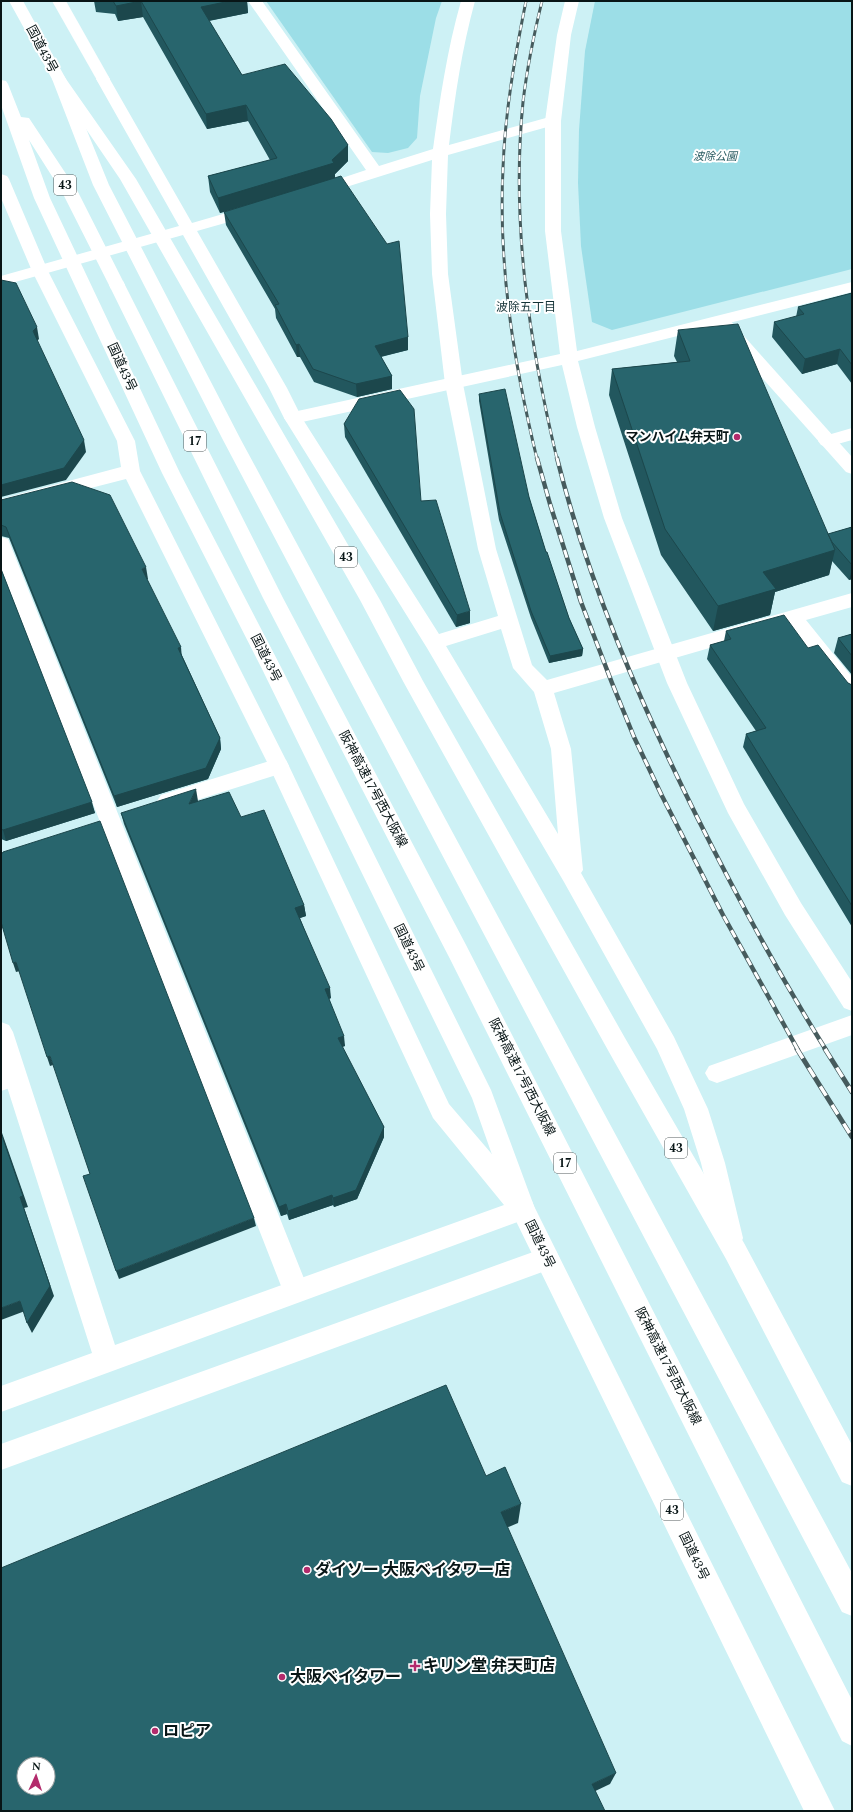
<svg xmlns="http://www.w3.org/2000/svg" width="853" height="1812" font-family="Spectral,'Noto Sans JP',serif">
<style>
.green{fill:#9cdee7}
.lines{fill:none;stroke-linecap:round;stroke-linejoin:round}
.minor{fill:#fff;fill-rule:evenodd}
.tertiary{fill:#fff;fill-rule:evenodd}
.trunk{fill:#fff;fill-rule:evenodd}
.motorway{fill:#fff;fill-rule:evenodd}
.rail-far2-casing{stroke:#465b5d;stroke-width:3}
.rail-far1-casing{stroke:#465b5d;stroke-width:4.5}
.rail-casing{stroke:#465b5d;stroke-width:5}
.rail-far2{stroke:#fff;stroke-width:2;stroke-dasharray:6;stroke-linecap:butt}
.rail-far1{stroke:#fff;stroke-width:3;stroke-dasharray:8;stroke-linecap:butt}
.rail{stroke:#fff;stroke-width:3.5;stroke-dasharray:11;stroke-linecap:butt}
.wall{fill:#22575e}
.shaded-wall{fill:#1c474c}
.building{fill:#28656d;stroke:#1c474c;fill-rule:evenodd}
.poi-dot{fill:#b32b6c;stroke:#fff;stroke-width:1.5}
.labels{text-anchor:middle;dominant-baseline:central;stroke-width:4;stroke-linejoin:round;paint-order:stroke}
.far-park-label{font-size:11px;font-style:italic;fill:#2d5e64;stroke:#fff}
.shield{fill:#fff;stroke:#525b5c;stroke-width:1}
.shield-label{font-size:12px;font-weight:bold;fill:#081516}
.far-neighbourhood-label{font-size:12px;fill:#143337;stroke:#fff}
.street-label{font-size:13px;fill:#081516;stroke:#fff}
.poi-label{font-size:13px;font-weight:bold;fill:#081516;stroke:#fff;text-anchor:end}
.near-poi-label{font-size:16px;font-weight:bold;fill:#081516;stroke:#fff;text-anchor:start}
</style>
<rect width="100%" height="100%" fill="#cdf1f5"/>
<g class="green">
<polygon points="266,1 442,1 436,18 420,96 417,138 408,148 388,153 372,152"/>
<polygon points="595,1 852,1 852,269 612,330 592,322 581,246 578,183 579,130 585,51"/>
</g>
<g class="lines">
<g class="minor">
<path d="M248 1H262L379 166 433 149C440 99 447 50 461 1H475C462 48 455 96 449 145L553 116 558 118 561 121 558 124 448 155 446 214 448 274 463 384 496 549 532 665 547 680 852 593V607L806 620 852 677V699L845 696 789 625 554 693 571 749 583 870 581 873 674 1037 708 1109 725 1163 743 1238 740 1246 731 1250 722 1246 719 1238 701 1163 684 1109 657 1049 564 882 427 648 284 418 269 388 183 235 1 286V276L179 226 96 79 98 76 103 75 108 76 192 223 254 205 260 207 262 210 260 213 197 231 287 388 302 418 439 634 498 616 478 549 445 384 432 274 430 214 432 160 324 194 318 196 312 194 310 191 312 188 366 170ZM501 629 513 668 534 692 551 749 558 834 446 646Z"/>
<polygon points="721,316 727,317 852,457 852,474 846,472 715,325 713,321 715,317"/>
<polygon points="1,537 8,539 10,544 309,1291 305,1299 296,1303 287,1299 283,1291 1,568"/>
<polygon points="279,758 286,760 289,766 286,772 168,809 161,807 157,801 161,795"/>
<polygon points="852,1015 852,1035 717,1083 709,1080 705,1073 709,1066"/>
<polygon points="14,1067 22,1070 26,1077 22,1084 1,1091 1,1071"/>
</g>
<g class="tertiary">
<polygon points="52,1 66,1 110,79 108,82 103,83 98,82"/>
<polygon points="565,1 579,1 571,35 561,121 561,231 577,351 852,282 852,292 578,361 595,427 622,518 687,683 744,804 801,903 852,982 852,1011 844,1008 785,915 728,813 667,683 604,518 577,427 562,365 293,424 287,422 284,418 287,414 293,412 560,354 545,231 545,121 557,35"/>
<polygon points="1,174 7,176 9,179 48,271 135,441 140,471 289,766 449,1104 532,1201 535,1209 532,1217 523,1220 1,1412 1,1386 92,1353 1,1068 1,1022 9,1025 13,1032 115,1345 504,1205 433,1118 269,766 126,479 1,511 1,499 121,467 117,441 32,271 1,198"/>
<polygon points="852,428 852,440 827,447 821,445 818,441 821,437"/>
<polygon points="547,1247 556,1251 560,1259 556,1267 1,1470 1,1444"/>
</g>
<g class="trunk">
<polygon points="9,1 23,1 66,79 136,179 380,600 423,681 625,1038 744,1243 852,1445 852,1486 842,1482 726,1259 609,1052 404,683 360,600 120,179 52,79"/>
<polygon points="1,80 6,81 8,84 21,117 29,118 78,192 125,285 123,289 117,290 111,289 109,285 62,192 29,140 50,198 180,473 283,671 491,1090 534,1206 835,1811 804,1811 514,1217 472,1098 263,671 162,473 34,198 1,105"/>
</g>
<g class="motorway">
<polygon points="59,75 64,76 66,79 109,185 241,440 852,1573 852,1616 842,1612 223,440 93,185 52,79 54,76"/>
<polygon points="117,280 123,281 125,285 283,598 465,943 852,1700 852,1746 842,1741 449,957 263,598 109,285 111,281"/>
</g>
<g class="rail-far2-casing">
<g id="rail-far2">
<path d="M526 1C515 56 505 112 503 168 498 267 514 364 537 459"/>
<path d="M542 1C534 34 527 68 523 102 511 222 529 342 557 459"/>
</g>
</g>
<g class="rail-far1-casing">
<g id="rail-far1">
<polyline points="537,458 550,504 581,602 612,683 634,737 662,796 723,915 798,1050"/>
<path d="M557 458C588 582 639 700 696 815 736 895 778 973 826 1050"/>
</g>
</g>
<g class="rail-casing">
<g id="rail">
<polyline points="797,1049 852,1137"/>
<polyline points="825,1049 852,1092"/>
</g>
</g>
<use href="#rail-far2" class="rail-far2"/>
<use href="#rail-far1" class="rail-far1"/>
<use href="#rail" class="rail"/>
</g>
<g class="wall">
<polygon points="94,1 247,1 248,13 209,21 242,75 348,145 348,161 335,174 335,178 408,337 408,350 381,357 392,376 392,389 357,397 314,382 300,357 297,357 276,318 275,309 226,225 224,212 316,184 220,213 210,192 208,176 270,160 248,121 207,129 143,17 118,21 115,14 96,12"/>
<polygon points="852,293 852,384 837,364 802,374 772,337 774,322 796,317 798,307"/>
<polygon points="678,330 828,534 852,527 852,579 849,580 832,561 829,575 775,592 770,615 713,631 661,555 609,395 612,369 677,362 674,356"/>
<polygon points="479,394 529,497 546,552 569,618 583,649 582,656 549,663 531,618 499,520 479,401"/>
<polygon points="344,424 421,501 470,623 456,627 345,437"/>
<polygon points="1,500 148,579 147,579 220,738 221,749 208,779 117,807 9,538 1,536"/>
<polygon points="1,569 95,813 6,841 1,839"/>
<polygon points="726,631 808,648 848,683 852,685 852,927 743,747 746,734 756,731 707,659 710,645 724,641"/>
<polygon points="852,634 852,675 834,653 838,638"/>
<polygon points="198,801 198,802 241,817 304,905 306,916 300,918 331,998 329,999 345,1046 342,1047 384,1127 384,1137 357,1199 334,1207 333,1205 289,1220 287,1214 281,1216 124,824 121,813"/>
</g>
<g class="shaded-wall">
<polygon points="141,1 143,17 118,21 116,6"/>
<polygon points="230,1 247,1 248,13 202,22 201,7"/>
<polygon points="246,105 248,121 207,129 206,114"/>
<polygon points="348,145 348,161 335,174 335,178 220,213 218,198 332,160"/>
<polygon points="37,327 39,339 35,343 33,331"/>
<polygon points="408,337 408,350 375,358 375,346"/>
<polygon points="299,344 300,357 297,357 296,345"/>
<polygon points="840,349 837,364 802,374 805,359"/>
<polygon points="392,376 392,389 357,397 356,384"/>
<polygon points="84,440 86,452 66,480 1,497 1,485"/>
<polygon points="835,550 829,575 775,592 770,615 713,631 718,606 763,572"/>
<polygon points="146,567 148,579 144,580 142,569"/>
<polygon points="852,569 852,579 849,580"/>
<polygon points="470,611 470,623 456,627 457,615"/>
<polygon points="181,647 182,659 178,648"/>
<polygon points="583,649 582,656 549,663 550,656"/>
<polygon points="220,738 221,749 208,779 117,807 114,796"/>
<polygon points="196,789 198,801 191,816 189,804"/>
<polygon points="92,802 95,813 6,841 3,830"/>
<polygon points="304,905 306,916 297,919 295,908"/>
<polygon points="16,962 20,971 16,972 13,963"/>
<polygon points="330,988 331,998 326,1000 325,989"/>
<polygon points="344,1036 345,1046 338,1048 338,1038"/>
<polygon points="50,1056 53,1065 50,1066 47,1057"/>
<polygon points="384,1127 384,1137 357,1199 334,1207 333,1198"/>
<polygon points="1,1130 28,1207 24,1208 54,1296 32,1333 27,1323 20,1197 1,1133"/>
<polygon points="332,1195 333,1205 289,1220 288,1211"/>
<polygon points="286,1204 287,1214 281,1216 279,1207"/>
<polygon points="254,1218 256,1226 119,1279 116,1271"/>
<polygon points="20,1301 25,1311 1,1320 1,1308"/>
<polygon points="521,1504 518,1523 499,1531 501,1512"/>
<polygon points="616,1773 610,1784 587,1795 592,1784"/>
</g>
<g class="building">
<polygon points="113,1 230,1 201,7 242,75 285,64 331,119 348,145 332,160 334,163 218,198 208,176 277,158 246,105 206,114 141,1 116,6"/>
<polygon points="341,176 387,244 399,241 408,337 375,346 392,376 356,384 313,369 299,344 296,345 275,305 279,304 224,212"/>
<polygon points="1,280 16,283 37,327 33,331 84,440 64,468 1,485"/>
<polygon points="852,293 852,365 840,349 805,359 774,322 804,314 798,307"/>
<polygon points="738,324 835,550 763,572 776,589 718,606 665,529 612,369 690,361 678,330"/>
<polygon points="505,389 529,497 546,552 547,552 569,618 583,649 550,656 531,611 500,513 479,394"/>
<polygon points="400,390 414,409 421,501 436,500 470,611 457,615 344,424 359,399"/>
<polygon points="72,482 110,495 146,567 142,569 181,647 178,648 220,738 206,768 114,796 6,527 1,525 1,500"/>
<polygon points="852,527 852,565 832,542 828,534"/>
<polygon points="1,569 92,802 3,830 1,829"/>
<polygon points="784,615 808,648 818,645 848,683 852,685 852,906 746,734 766,728 710,645 731,639 726,631"/>
<polygon points="852,634 852,656 838,638"/>
<polygon points="196,789 189,804 229,792 241,817 264,810 304,905 295,908 330,988 325,989 344,1036 338,1038 384,1127 356,1190 333,1198 332,1195 288,1211 286,1204 279,1207 121,813"/>
<polygon points="100,821 254,1218 116,1271 83,1176 90,1174 50,1056 47,1057 16,962 13,963 1,922 1,855 3,852"/>
<polygon points="1,1133 23,1196 20,1197 50,1286 27,1323 20,1301 1,1308"/>
<path d="M446 1385 486 1476 505 1467 521 1504 501 1512 616 1773 592 1784 605 1811H1V1568ZM24 1764H48V1788H24Z"/>
</g>
<g class="poi-dot">
<circle cx="737" cy="437" r="4"/>
<circle cx="307" cy="1570" r="4"/>
<path d="M413 1660h4v4h4v4h-4v4h-4v-4h-4v-4h4z"/>
<circle cx="282" cy="1677" r="4"/>
<circle cx="155" cy="1731" r="4"/>
</g>
<g class="labels">
<g class="far-park-label">
<text x="715" y="156">波除公園</text>
</g>
<g class="shield">
<rect x="54" y="175" width="22" height="20" rx="3"/>
<rect x="184" y="431" width="22" height="20" rx="3"/>
<rect x="335" y="547" width="22" height="20" rx="3"/>
<rect x="665" y="1138" width="22" height="20" rx="3"/>
<rect x="554" y="1153" width="22" height="20" rx="3"/>
<rect x="661" y="1500" width="22" height="20" rx="3"/>
</g>
<g class="shield-label">
<text x="65" y="185">43</text>
<text x="195" y="441">17</text>
<text x="346" y="557">43</text>
<text x="676" y="1148">43</text>
<text x="565" y="1163">17</text>
<text x="672" y="1510">43</text>
</g>
<g class="far-neighbourhood-label">
<text x="526" y="307">波除五丁目</text>
</g>
<g class="street-label">
<text transform="translate(42 49) rotate(62)">国道43号</text>
<text transform="translate(122 367) rotate(65)">国道43号</text>
<text transform="translate(266 658) rotate(63)">国道43号</text>
<text transform="translate(373 789) rotate(62)">阪神高速17号西大阪線</text>
<text transform="translate(409 948) rotate(64)">国道43号</text>
<text transform="translate(522 1077) rotate(63)">阪神高速17号西大阪線</text>
<text transform="translate(540 1244) rotate(64)">国道43号</text>
<text transform="translate(668 1366) rotate(63)">阪神高速17号西大阪線</text>
<text transform="translate(694 1556) rotate(64)">国道43号</text>
</g>
<g class="poi-label">
<text x="729" y="437">マンハイム弁天町</text>
</g>
<g class="near-poi-label">
<text x="315" y="1570">ダイソー 大阪ベイタワー店</text>
<text x="423" y="1666">キリン堂 弁天町店</text>
<text x="290" y="1677">大阪ベイタワー</text>
<text x="163" y="1731">ロピア</text>
</g>
</g>
<rect width="853" height="1812" fill="none" stroke="#081516" stroke-width="4"/>
<g transform="translate(36 1776) rotate(3)"><circle r="19" fill="#ffffff" stroke="#9ca1a2"/>
<path d="M0-3L7 15L0 10L-7 15Z" fill="#b32b6c"/>
<text y="-6" font-size="11" font-weight="bold" text-anchor="middle" fill="#081516">N</text>
</g>
</svg>
